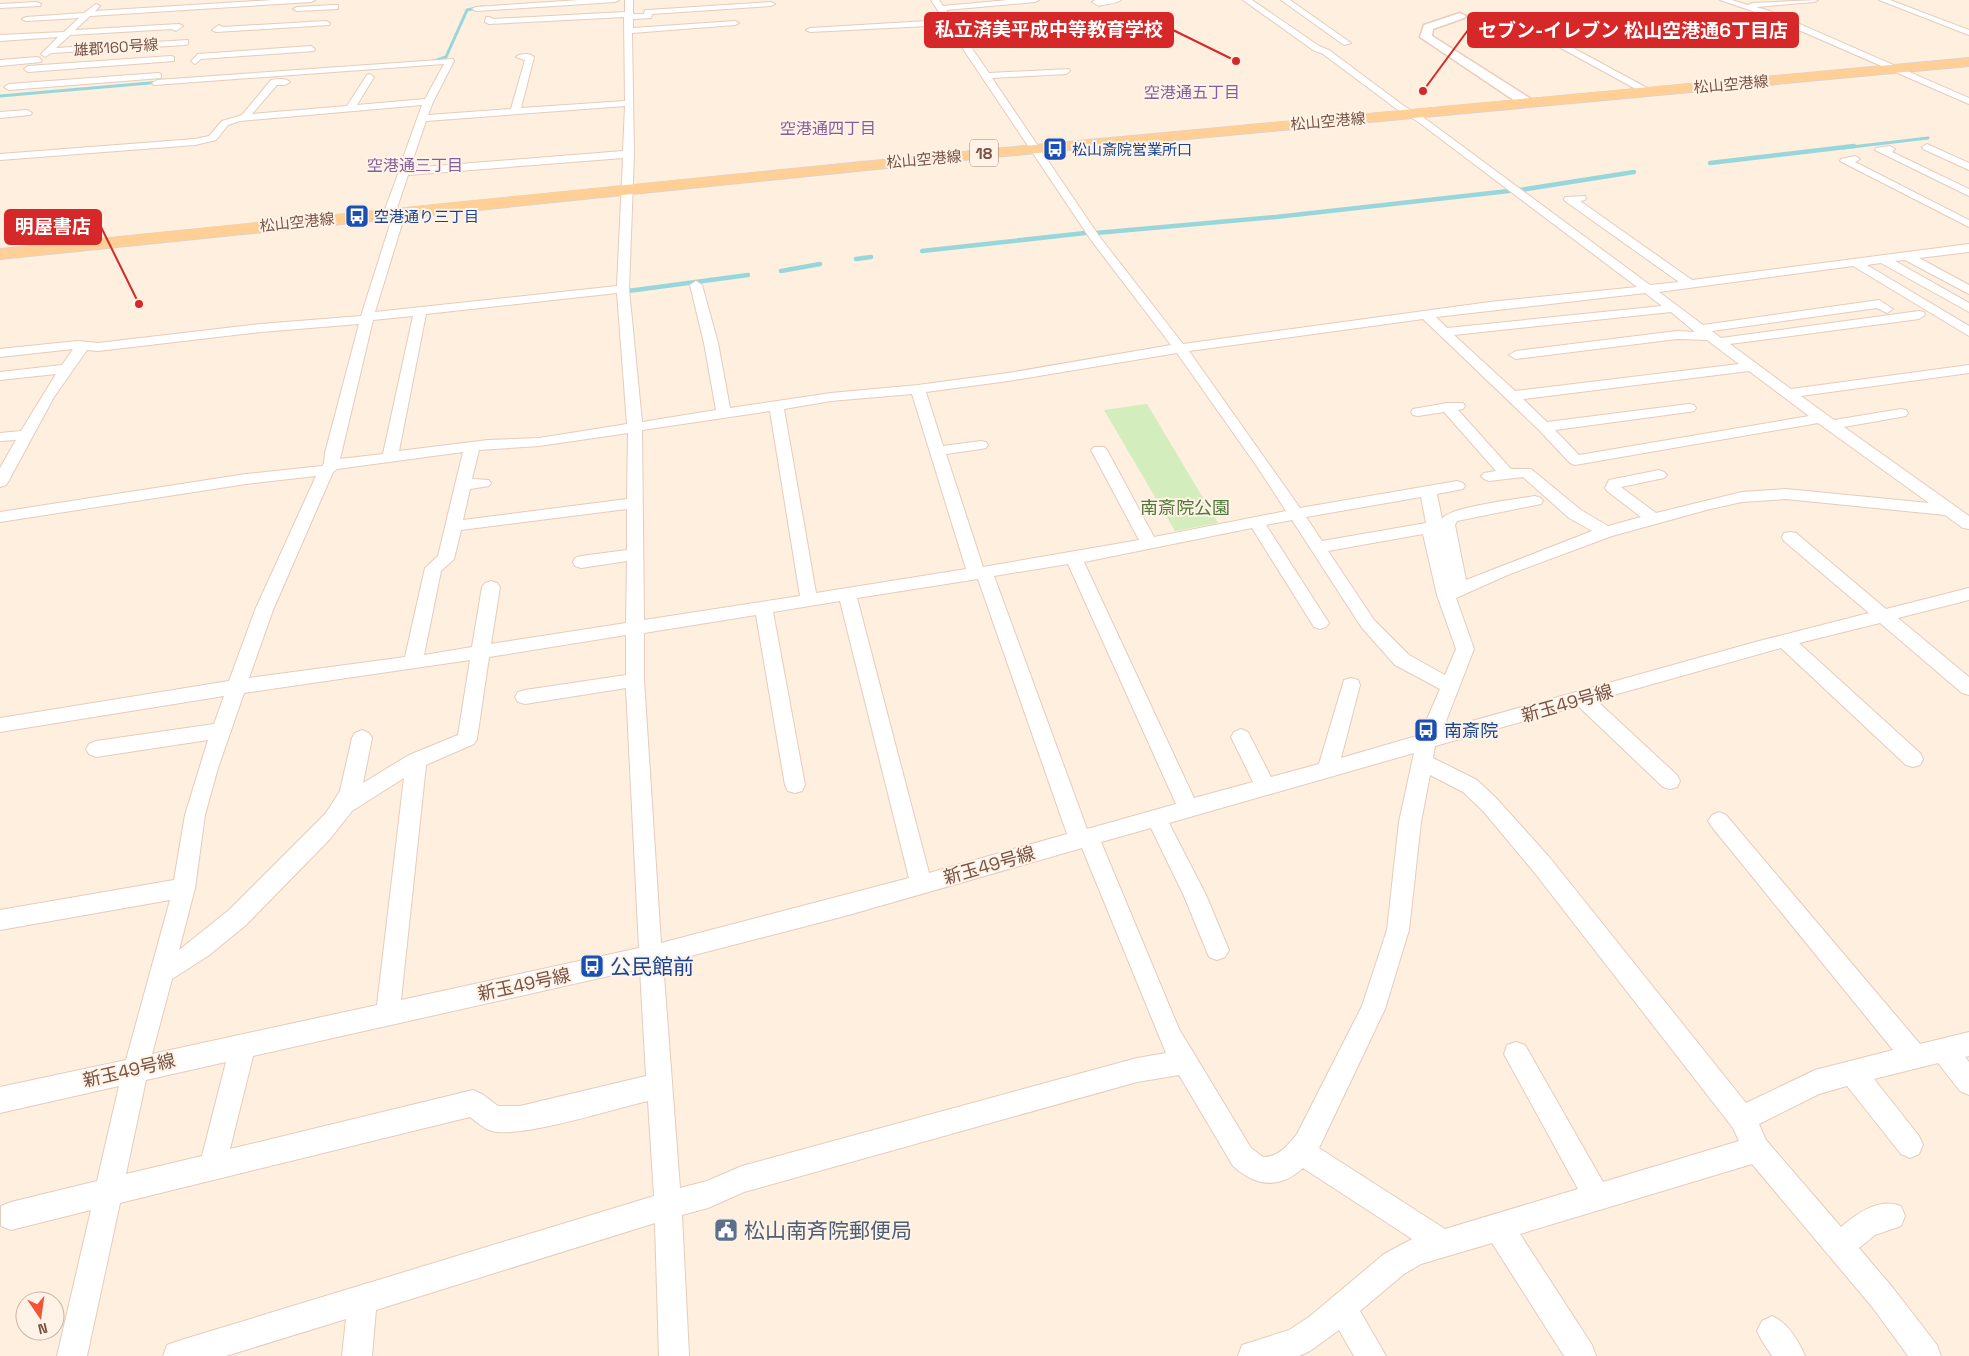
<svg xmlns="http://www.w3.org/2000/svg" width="1969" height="1356" font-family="'Space Grotesk','Noto Sans JP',sans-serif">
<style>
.green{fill:#d4edbc}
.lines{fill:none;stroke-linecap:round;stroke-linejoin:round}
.stream-far1{stroke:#97d7dc;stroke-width:3}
.stream{stroke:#97d7dc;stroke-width:4.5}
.street-casing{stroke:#e5ccbd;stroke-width:2}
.secondary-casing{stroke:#ebccb9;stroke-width:3}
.primary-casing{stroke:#dcd2ce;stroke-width:2}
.street{fill:#fff;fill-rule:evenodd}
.secondary{fill:#fff;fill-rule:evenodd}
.primary{fill:#ffcf95;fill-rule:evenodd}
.labels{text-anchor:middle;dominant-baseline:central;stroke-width:4;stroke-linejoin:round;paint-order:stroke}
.far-street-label{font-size:15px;fill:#775244;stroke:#fff3e7}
.far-transit-label{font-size:15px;fill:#164399;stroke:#fff3e7;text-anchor:start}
.far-neighbourhood-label{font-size:16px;fill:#825f9b;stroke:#fff3e7}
.shield{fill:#fff3e7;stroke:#a08275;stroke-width:1}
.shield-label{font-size:16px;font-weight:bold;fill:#775244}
.park-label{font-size:18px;fill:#507839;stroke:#fff3e7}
.street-label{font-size:18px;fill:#775244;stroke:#fff3e7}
.transit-label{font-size:18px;fill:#164399;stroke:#fff3e7;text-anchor:start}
.near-transit-label{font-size:21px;fill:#164399;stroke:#fff3e7;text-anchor:start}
.near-service-label{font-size:21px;fill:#4e5e75;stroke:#fff3e7;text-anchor:start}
.leader{fill:none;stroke:#d62828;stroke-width:2}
.callout-dot{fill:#d62828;stroke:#fff3e7;stroke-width:2}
.callout{fill:#d62828;stroke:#d62828;stroke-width:2}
.callout-label{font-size:19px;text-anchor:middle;font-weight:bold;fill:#fff}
</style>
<rect width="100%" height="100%" fill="#feefde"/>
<polygon class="green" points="1147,404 1218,523 1175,531 1104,410"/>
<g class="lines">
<g class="stream-far1">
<polyline points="431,62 446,57 467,10 482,7"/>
<polyline points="0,96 161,82"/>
<polyline points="1843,148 1928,138"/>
</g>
<g class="stream">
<polyline points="1710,163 1854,146"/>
<polyline points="1520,190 1634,172"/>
<polyline points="1096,233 1276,217 1509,191"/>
<polyline points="922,251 1085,233"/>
<polyline points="856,259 871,257"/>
<polyline points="781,271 820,264"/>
<polyline points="628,291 748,275"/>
</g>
<g class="street-casing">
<g id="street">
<polygon points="274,0 315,0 311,2 90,16 75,30 179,24 183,26 176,31 172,29 70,35 56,48 188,40 188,44 185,45 51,53 45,57 41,54 58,37 0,41 0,35 64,32 79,18 26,21 22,19 26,17 84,13 96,4 100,6 95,11"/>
<polygon points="579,0 619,0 615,2 476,11 472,9 476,7"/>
<path d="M625 0H633V14H644L645 10H648L771 2 775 4 771 6 652 14 651 18 633 19V28L735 21 739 23 735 25 632 33 634 154 629 289 642 422 716 410 704 343 690 285 696 281 702 285 718 343 730 408 831 393 918 385 1008 373 1171 345 1091 240 947 25 810 32 806 30 810 28 944 20 931 0H939L943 6 1008 0H1039L1035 2 946 10 959 29 993 28 997 30 993 32 962 34 989 73 1069 69 1070 71 1066 74 992 78 1099 236 1183 344 1490 302 1637 287 1417 121 1398 110 1323 54 1313 50 1243 0H1252L1319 46 1329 50 1404 106 1423 117 1650 285 1679 282 1565 201 1564 199 1565 197 1585 196 1586 198 1585 200 1580 201 1692 280 1969 244V252L1919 258 1969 285V294L1905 260 1895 261 1969 303V312L1881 263 1867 265 1969 326V336L1853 266 1659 292 1703 325 1879 300 1893 309 1887 313 1877 308 1712 331 1721 338 1919 311 1924 312 1925 315 1919 319 1730 344 1791 389 1969 365V373L1801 396 1834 420 1901 409 1906 410 1908 413 1906 416 1844 427 1969 516V529L1963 528 1945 515 1786 499 1742 502 1710 509 1612 536 1510 574 1456 598 1474 649 1443 729 1759 641 1869 613 1784 541 1782 537 1784 533 1790 532 1796 533 1886 609 1969 588V600L1898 618 1969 677V695L1962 693 1880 623 1799 643 1920 753 1923 759 1920 765 1913 767 1906 765 1781 648 1596 700 1677 775 1680 781 1677 787 1670 789 1663 787 1578 706 1435 746 1433 758 1477 780 1497 799 1550 858 1746 1103 1815 1070 1893 1050 1712 827 1708 821 1712 815 1719 812 1726 815 1920 1044 1969 1032V1056L1965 1057 1969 1062V1095L1960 1091 1938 1063 1874 1079 1919 1136 1923 1145 1919 1154 1910 1158 1901 1154 1847 1086 1819 1094 1759 1124 1766 1140 1841 1227C1857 1213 1880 1197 1901 1206L1905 1216 1901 1226 1875 1235 1859 1248 1893 1288 1937 1345 1941 1356H1908L1873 1308 1752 1164 1520 1234 1592 1345 1596 1356H1564L1492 1243 1421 1264 1404 1274 1360 1311 1386 1356H1354L1339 1330 1310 1351 1299 1356H1238L1242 1345 1289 1330 1309 1317 1384 1254 1412 1239 1303 1168C1279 1190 1255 1186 1233 1166L1179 1075 1137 1082 744 1192 708 1208 682 1215 689 1356H659L655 1223 376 1310 372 1356H342L346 1319 226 1356H163L167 1345 178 1341 654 1196 648 1101C617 1108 519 1139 492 1131 484 1129 477 1122 470 1117L120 1203 87 1356H57L91 1210 11 1230 1 1226V1206L11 1202 97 1181 119 1086 0 1113V1087L126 1060 170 900 0 930V910L174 880 185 815 208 740 96 757 89 754 86 749 89 744 96 741 214 724 224 696 0 732V718L229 681 255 610 316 476 246 484 0 522V512L246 474 322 466 324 463 325 453 359 324 261 332 98 351 87 350 54 397 8 482 6 485 0 487V468L16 440 0 441V433L21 431 56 374 0 380V372L62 365 73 349 0 357V349L77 341 98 343 261 324 361 316 393 215 386 214 384 212 398 174 397 172 399 169 422 105 240 121 228 125 216 140 195 145 0 160V154L195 139 209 136 222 121 242 115 271 80C276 79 286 78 290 82L285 85H277L252 114 347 106 367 75 370 74 374 77 357 105 425 99 444 64 154 85 152 83 157 80 453 59 454 61 433 102 428 115 511 109 525 60 516 57C520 53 530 53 534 57L521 108 625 101 624 17 489 24 485 22 486 17H489L493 19 625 12ZM625 106 623 151 410 168 426 121ZM623 158 617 286 375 312 406 211 404 209 397 208 408 175ZM617 293 627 424 539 438 488 440 399 451 426 314ZM1645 293 1662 306 1447 328 1436 317ZM1671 312 1695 332 1677 331 1516 351 1509 355 1516 359 1677 339 1707 340 1739 364 1515 391 1454 335ZM413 316 383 454 340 459 373 320ZM1423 319 1539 430 1570 463 1575 465 1818 423 1929 503 1786 489 1742 492 1656 513 1621 487 1664 478 1667 475 1664 472 1659 470 1609 480 1605 488 1607 491 1641 517 1608 526 1581 510 1531 469H1511L1458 410 1463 409 1465 406 1463 403H1447L1413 409 1411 412 1413 415 1418 416 1444 412 1496 471 1484 473 1481 476 1484 479 1489 481 1523 477 1569 518 1592 531 1466 580 1455 525 1457 521 1541 504 1543 501 1541 498 1535 496C1518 499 1448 507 1442 519L1437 494 1463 489 1465 486 1463 483 1457 481 1300 508 1189 351ZM1177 353 1258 468 1286 511 1154 537 1107 450 1104 447H1094L1091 450 1139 540 983 567 946 454 981 449 986 448 988 445 986 442 981 441 943 446 926 392 1008 381ZM1749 371 1809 416 1579 455 1555 430 1689 412 1694 411 1696 408 1694 405 1689 404 1547 422 1523 399ZM912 394 966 569 816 593 784 409 831 401ZM770 411 800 596 644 620 642 430ZM628 433 627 499 463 520 470 489 489 486 491 483 489 480 472 479 479 450 539 446ZM463 452 438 556 425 568 405 657 249 678 273 610 333 472 337 469ZM1421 497 1426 523 1322 541 1306 517ZM627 509V550L581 556 575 558 573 562 575 566 581 568 627 561 626 623 491 644 500 587 497 583 491 581 485 583 482 587 472 647 424 655 441 571 454 559 461 530ZM1292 520 1362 628 1395 665 1440 689 1420 735 1341 758 1360 685 1358 680 1351 678 1344 680 1319 764 1271 777 1248 732 1241 729 1234 732 1231 737 1253 782 1194 798 1084 562 1252 528 1314 627 1320 629 1326 627 1329 623 1266 525ZM1423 534 1437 595 1456 649 1445 675 1409 655 1374 620 1328 551ZM1068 564 1176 804 1087 829 994 576ZM978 579 1067 834 929 873 857 598ZM840 601 909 878 661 943 644 680V633L756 615 785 785 788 791 795 793 802 791 805 785 773 612ZM626 635V675L525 690 518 692 515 697 518 702 525 704 626 688 639 948 401 1000 426 765 474 744 477 739 489 657ZM470 660 458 735 409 755 363 783 372 738 369 733 362 730 355 733 352 738 340 791 326 813 229 910 179 950 195 888 205 815 218 768 244 693ZM1414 753 1399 822 1387 930 1362 1006 1297 1134C1287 1146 1279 1157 1263 1157L1251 1148 1179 1029 1101 842 1151 828 1184 896 1209 957 1217 960 1225 957 1229 950 1206 895 1169 823ZM1430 775 1463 792 1483 811 1534 872 1733 1128 1739 1141 1603 1182 1525 1045 1516 1042 1507 1045 1504 1054 1578 1189 1445 1229 1319 1148 1385 1009 1409 930 1421 822ZM404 778 377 1005 152 1054 172 979 208 956 246 925 330 839 352 811ZM1082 848 1166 1053 1137 1058 742 1166 707 1181 680 1188 663 963 845 916ZM640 969 646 1076 520 1106H498L482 1094 473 1090 230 1149 253 1056ZM226 1062 202 1156 126 1174 146 1080Z"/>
<path d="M1095 0H1121C1116 4 1105 4 1099 6L1092 2Z"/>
<polygon points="1281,0 1290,0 1351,43 1344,45"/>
<polygon points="1720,0 1732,0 1748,5 1752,3 1818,0 1814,2 1756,7 1770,11 1969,98 1969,104 1764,15"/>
<polygon points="1879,0 1890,0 1969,30 1969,35"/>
<polygon points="37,2 41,4 40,6 0,8 0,4"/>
<polygon points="335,5 338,5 338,9 297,11 293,9 297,7"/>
<polygon points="326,21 330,23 329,25 216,32 212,30 219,25 223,27"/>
<polygon points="1551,36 1649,89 1651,91 1646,94 1643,93 1550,42 1542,43 1538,40"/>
<polygon points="311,46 315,49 314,51 201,59 195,64 191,61 198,54"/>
<polygon points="171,56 174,57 174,61 28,72 24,69 28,66"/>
<polygon points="38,57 42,60 41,62 0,66 0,60"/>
<polygon points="158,73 161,74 161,78 9,90 4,87 9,84"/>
<polygon points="27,110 32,113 30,115 0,118 0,112"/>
<polygon points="1927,144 1969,163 1969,170 1923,149 1922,147"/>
<polygon points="1890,146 1895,149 1892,152 1969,189 1969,196 1875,150 1876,148"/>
<polygon points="1855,156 1860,159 1855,162 1969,220 1969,227 1840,161 1841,159"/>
<path d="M1772 1316C1788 1323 1798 1340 1805 1356H1772L1762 1341 1757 1331 1762 1321Z"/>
</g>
</g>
<g class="secondary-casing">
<polygon id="secondary" points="1460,13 1466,16 1464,18 1433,29 1432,36 1531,99 1533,102 1531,105 1521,105 1420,37 1424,25"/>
</g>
<g class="primary-casing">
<path id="primary" d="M1969 58V66L984 158 0 259V249C656 180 1312 117 1969 58Z"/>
</g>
<use href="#street" class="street"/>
<use href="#secondary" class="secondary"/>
<use href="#primary" class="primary"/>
</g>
<defs>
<g id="bus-square" transform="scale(1.25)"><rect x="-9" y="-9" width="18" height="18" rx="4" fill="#1a4fb4" stroke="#fff3e7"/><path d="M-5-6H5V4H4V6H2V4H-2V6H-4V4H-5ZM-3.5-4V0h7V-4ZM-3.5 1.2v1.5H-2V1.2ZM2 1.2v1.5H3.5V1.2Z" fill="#fff"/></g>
<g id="civic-square" transform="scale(1.25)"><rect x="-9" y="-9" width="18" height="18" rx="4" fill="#5c6f8a" stroke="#fff3e7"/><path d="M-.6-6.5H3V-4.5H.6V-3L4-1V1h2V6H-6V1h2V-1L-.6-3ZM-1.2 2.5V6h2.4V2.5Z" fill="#fff"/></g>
</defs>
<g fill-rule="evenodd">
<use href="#bus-square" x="1055" y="149"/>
<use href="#bus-square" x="357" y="216"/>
<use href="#bus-square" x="1426" y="730"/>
<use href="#bus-square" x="592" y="966"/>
<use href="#civic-square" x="726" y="1230"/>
</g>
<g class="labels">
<g class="far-street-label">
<text transform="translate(116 47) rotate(-4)">雄郡160号線</text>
<text transform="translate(1731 84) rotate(-5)">松山空港線</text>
<text transform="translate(1328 121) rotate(-5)">松山空港線</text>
<text transform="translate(924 159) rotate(-5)">松山空港線</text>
<text transform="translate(297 222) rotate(-6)">松山空港線</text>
</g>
<g class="far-transit-label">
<text x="1072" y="149">松山斎院営業所口</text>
<text x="374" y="216">空港通り三丁目</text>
</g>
<g class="far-neighbourhood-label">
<text x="1192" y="92">空港通五丁目</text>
<text x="828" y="128">空港通四丁目</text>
<text x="415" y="165">空港通三丁目</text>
</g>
<rect class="shield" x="970" y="139.5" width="28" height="27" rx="4"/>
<g class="shield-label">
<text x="984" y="153">18</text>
</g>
<g class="park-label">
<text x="1185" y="507">南斎院公園</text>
</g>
<g class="street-label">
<text transform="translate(1567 703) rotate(-16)">新玉49号線</text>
<text transform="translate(989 865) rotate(-16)">新玉49号線</text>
<text transform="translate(524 984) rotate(-12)">新玉49号線</text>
<text transform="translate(129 1070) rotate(-13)">新玉49号線</text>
</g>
<g class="transit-label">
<text x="1444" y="730">南斎院</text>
</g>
<g class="near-transit-label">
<text x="610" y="966">公民館前</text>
</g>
<g class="near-service-label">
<text x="744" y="1230">松山南斉院郵便局</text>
</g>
</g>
<path class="leader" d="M1236 61L1173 30M1423 91L1468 30M139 304L101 227"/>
<g class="callout-dot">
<circle cx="1236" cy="61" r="5"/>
<circle cx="1423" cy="91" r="5"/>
<circle cx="139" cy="304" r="5"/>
</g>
<g class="callout">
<rect x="925" y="13" width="248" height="34" rx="5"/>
<rect x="1468" y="13" width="330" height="34" rx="5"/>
<rect x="5" y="210" width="96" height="34" rx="5"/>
</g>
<g class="callout-label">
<text x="1049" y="36">私立済美平成中等教育学校</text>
<text x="1633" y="37">セブン-イレブン 松山空港通6丁目店</text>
<text x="53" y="233">明屋書店</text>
</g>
<g transform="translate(40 1316) rotate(167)"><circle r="24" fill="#fff3e7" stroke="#c9b3a6"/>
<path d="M0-4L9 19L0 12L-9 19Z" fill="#f55236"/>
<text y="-8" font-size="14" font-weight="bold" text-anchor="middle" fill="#775244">N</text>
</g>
</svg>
